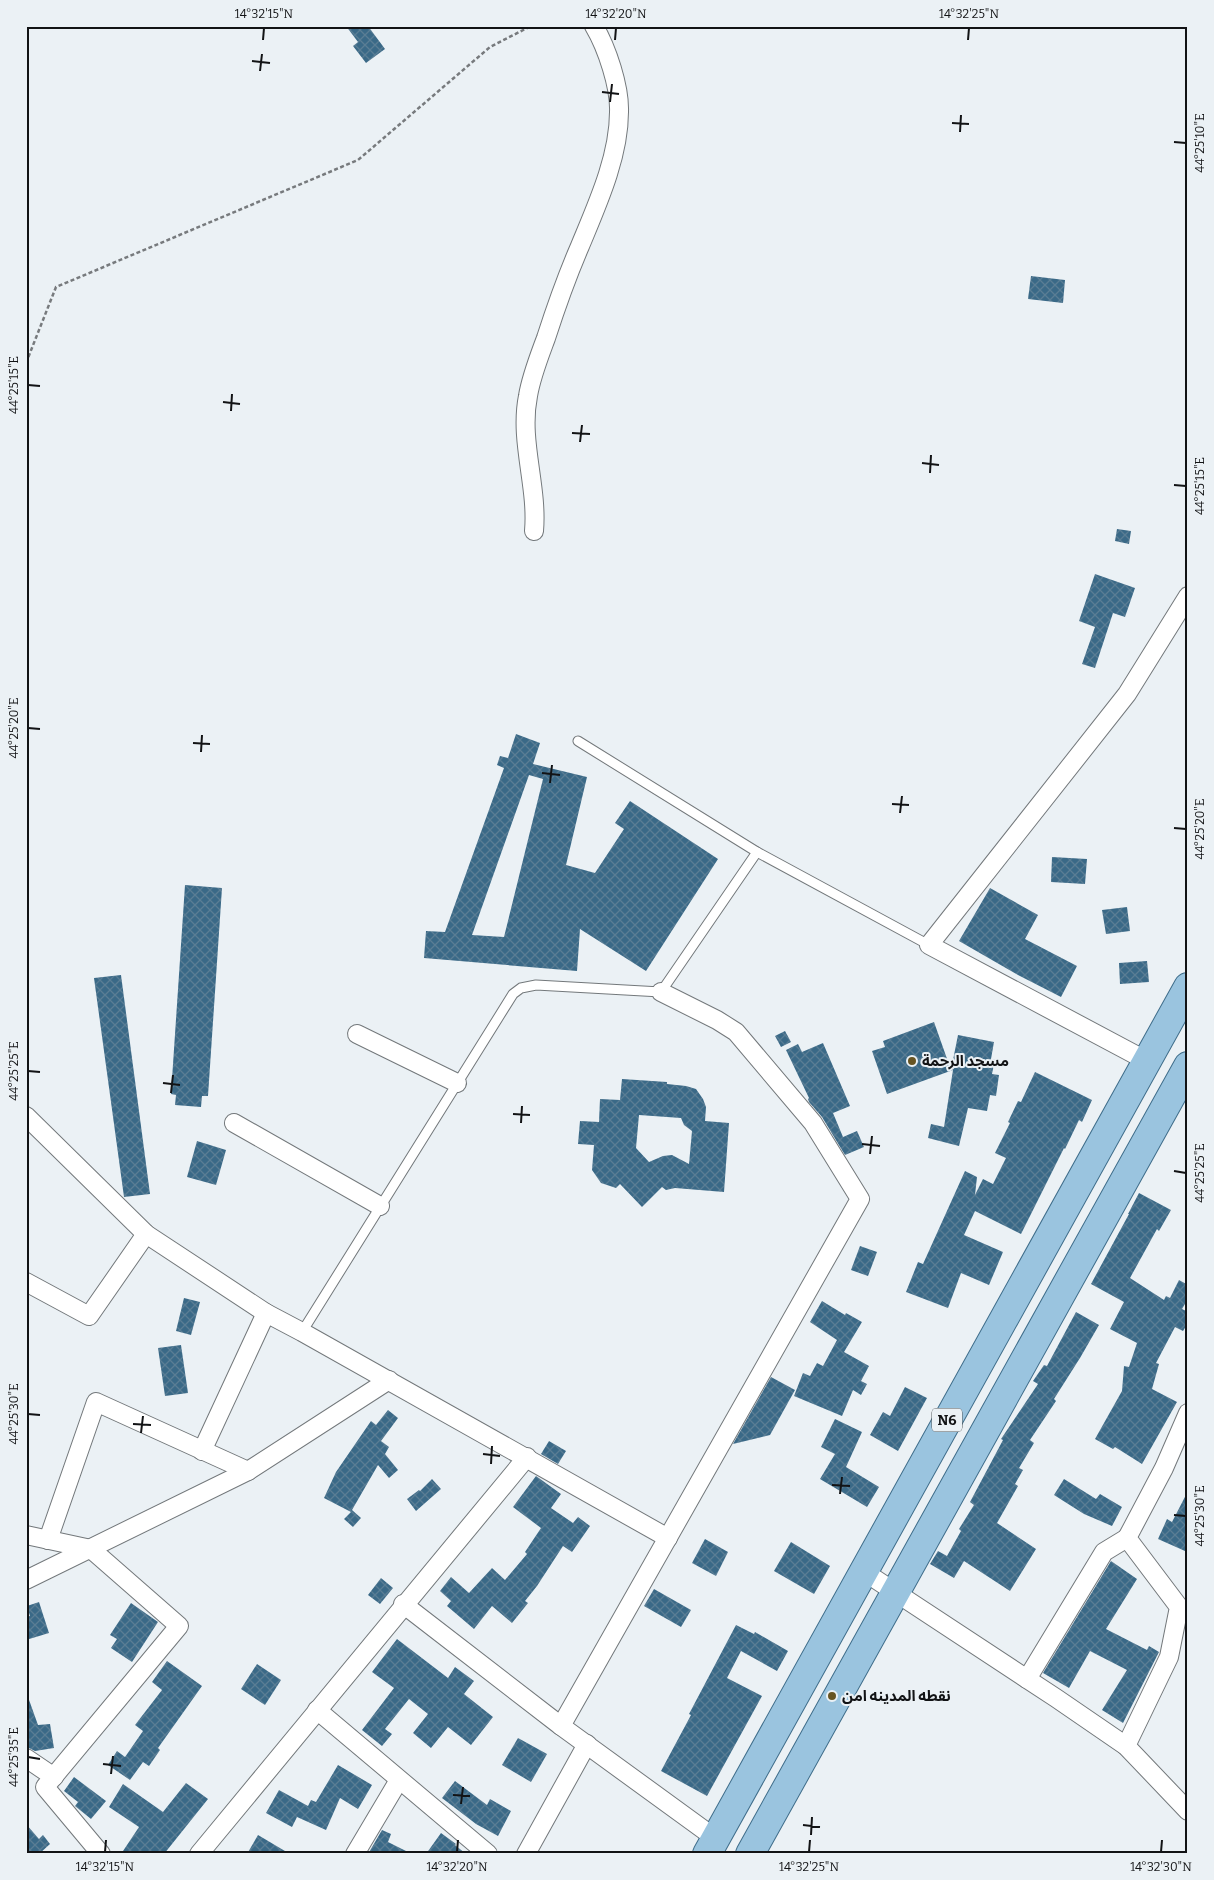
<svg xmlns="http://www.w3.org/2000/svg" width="1214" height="1880" font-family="Bitter,'Noto Sans Arabic',serif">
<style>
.building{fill:url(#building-cross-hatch);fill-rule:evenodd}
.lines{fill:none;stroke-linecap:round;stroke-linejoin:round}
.lane-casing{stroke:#73787b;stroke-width:11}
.street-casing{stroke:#73787b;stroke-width:20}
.primary-casing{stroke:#3f6d8a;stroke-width:30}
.path{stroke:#777a7d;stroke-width:2.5;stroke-dasharray:4 2.5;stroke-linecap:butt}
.lane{stroke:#fff;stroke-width:9}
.street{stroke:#fff;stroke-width:18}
.primary{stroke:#9ac4df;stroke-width:28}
.ticks{fill:none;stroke:#121315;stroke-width:2}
.poi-dot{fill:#675422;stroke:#ebf1f5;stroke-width:2}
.labels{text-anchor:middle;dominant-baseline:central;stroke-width:4;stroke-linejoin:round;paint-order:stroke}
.shield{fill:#ebf1f5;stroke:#535658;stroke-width:1}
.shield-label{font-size:14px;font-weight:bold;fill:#121315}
.poi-label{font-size:15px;font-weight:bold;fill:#121315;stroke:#ebf1f5;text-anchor:start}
.neatline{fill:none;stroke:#121315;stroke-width:2}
.ticks-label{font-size:12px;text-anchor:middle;fill:#121315}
</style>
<defs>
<pattern id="building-cross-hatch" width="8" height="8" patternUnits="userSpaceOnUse" patternTransform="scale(1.25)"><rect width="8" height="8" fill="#3a6987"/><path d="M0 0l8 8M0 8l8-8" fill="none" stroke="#5a7d94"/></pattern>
</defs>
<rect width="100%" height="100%" fill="#ebf1f5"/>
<g class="building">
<polygon points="346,26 368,26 385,49 366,63 353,46 358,42"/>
<polygon points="1031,276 1065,280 1063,303 1028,299"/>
<polygon points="1117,529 1131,531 1129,544 1115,541"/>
<polygon points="1095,574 1135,588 1125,617 1113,613 1095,668 1082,664 1095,627 1079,621"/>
<path d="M516 734 540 743 533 764 587 777 566 865 595 873 624 829 615 823 630 801 718 859 646 971 580 929 577 971 424 958 426 931 445 932 504 768 497 765 500 756 508 758ZM529 775 543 779 504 937 472 935Z"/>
<polygon points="1052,857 1087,859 1085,884 1051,882"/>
<polygon points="185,885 222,888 208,1096 202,1096 201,1107 175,1105 176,1095 171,1094"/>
<polygon points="990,888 1038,915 1025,939 1077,966 1061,997 1018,975 959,941"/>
<polygon points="1127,907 1130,931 1106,934 1102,910"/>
<polygon points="1147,961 1149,982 1120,984 1119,963"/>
<polygon points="121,975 150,1194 124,1197 94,978"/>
<polygon points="934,1022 951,1070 958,1035 994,1042 991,1059 995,1059 992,1074 999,1075 996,1096 990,1095 987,1111 968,1108 959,1146 928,1138 931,1124 944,1127 953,1070 887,1094 872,1051 885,1047 883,1041"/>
<polygon points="785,1031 791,1042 781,1047 775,1036"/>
<polygon points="823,1043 850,1106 833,1113 843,1137 857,1131 864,1147 845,1155 822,1117 809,1102 808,1099 809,1098 786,1050 798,1044 802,1052"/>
<polygon points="1035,1072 1092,1100 1082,1122 1079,1120 1065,1149 1064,1148 1021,1234 975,1211 964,1235 1003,1252 989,1285 961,1273 948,1308 906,1292 918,1262 923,1264 965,1171 977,1177 975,1195 983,1179 993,1184 1006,1158 995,1153 1010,1123 1008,1122 1018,1101 1021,1102"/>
<path d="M622 1079 667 1082V1084L686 1086 696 1089 703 1099 706 1107 705 1121 729 1123 724 1192 675 1188 666 1190 662 1187 642 1207 620 1184 616 1188 601 1183 592 1170 594 1145 578 1144 580 1121 599 1122 600 1099 620 1100ZM639 1115 681 1118 684 1125 692 1131 689 1164 672 1155 663 1156 649 1162 636 1148Z"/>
<polygon points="197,1141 226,1150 216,1185 187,1177"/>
<polygon points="1139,1193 1171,1210 1159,1231 1157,1229 1130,1278 1164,1300 1166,1296 1170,1298 1179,1280 1188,1285 1188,1299 1182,1309 1188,1312 1188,1323 1183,1331 1175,1327 1156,1363 1159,1364 1152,1389 1177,1402 1142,1464 1115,1447 1113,1449 1095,1439 1122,1391 1124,1366 1129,1367 1137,1343 1110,1329 1124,1302 1091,1284 1129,1214 1128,1214"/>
<polygon points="860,1246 877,1252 868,1276 851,1270"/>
<polygon points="184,1298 200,1302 191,1335 176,1331"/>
<polygon points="822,1301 845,1315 846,1313 862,1322 844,1352 869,1366 861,1381 867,1384 861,1395 853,1390 842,1416 794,1396 803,1373 810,1376 817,1363 823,1366 837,1340 810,1322"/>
<polygon points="1076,1312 1099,1325 1080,1358 1054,1399 1056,1401 1030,1440 1034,1443 1019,1468 1023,1470 1015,1484 1018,1486 997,1523 1036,1549 1010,1591 964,1561 954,1578 930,1564 938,1551 947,1556 961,1531 959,1529 974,1505 970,1502 1003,1440 1001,1439 1038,1384 1033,1381 1044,1365 1047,1366"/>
<polygon points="181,1345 188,1393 165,1396 158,1348"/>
<polygon points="771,1377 795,1390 770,1435 733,1444"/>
<polygon points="905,1387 927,1398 898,1451 870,1435 883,1412 890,1416"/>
<polygon points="388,1410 398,1418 381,1441 389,1447 385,1454 398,1470 389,1478 378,1465 352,1510 361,1518 353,1527 344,1519 351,1512 324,1498 336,1472 371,1421 376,1425"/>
<polygon points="835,1419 862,1432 846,1467 879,1487 867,1507 820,1479 835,1454 821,1447"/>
<polygon points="549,1441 566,1451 558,1464 541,1454"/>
<polygon points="536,1476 561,1494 551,1508 573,1523 578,1517 590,1526 572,1552 563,1546 537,1586 525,1601 528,1603 512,1623 492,1606 474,1629 447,1606 451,1601 440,1591 451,1577 469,1593 492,1568 505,1580 527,1554 525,1552 541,1528 513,1507"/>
<polygon points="432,1479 441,1489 416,1511 407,1499 419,1490 420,1491"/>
<polygon points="1064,1479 1096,1499 1100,1494 1122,1507 1112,1526 1084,1514 1054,1495"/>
<polygon points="1188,1491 1188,1545 1185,1551 1158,1539 1167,1519 1172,1522"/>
<polygon points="705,1539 728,1552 716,1576 692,1563"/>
<polygon points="791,1542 830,1566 814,1594 774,1571"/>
<polygon points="1111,1561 1137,1579 1106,1629 1147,1650 1149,1646 1159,1652 1123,1723 1102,1710 1127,1670 1090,1651 1069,1688 1043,1673"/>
<polygon points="381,1578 393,1588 380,1604 368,1595"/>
<polygon points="654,1589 691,1610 681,1627 644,1606"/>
<polygon points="39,1602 49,1633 26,1640 26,1617 30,1616 27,1606"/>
<polygon points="131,1603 158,1622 132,1662 111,1648 117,1639 110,1635"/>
<polygon points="736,1625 754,1634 755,1632 788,1651 777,1671 741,1651 727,1678 762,1696 707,1796 661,1771 691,1715 689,1714"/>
<polygon points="397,1639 448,1678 455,1667 474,1681 464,1694 493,1717 471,1745 448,1727 431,1748 413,1733 428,1714 409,1699 385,1729 392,1734 382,1746 362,1730 394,1688 372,1672"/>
<polygon points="167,1661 202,1686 158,1748 160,1750 149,1766 143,1762 130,1780 108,1765 117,1751 125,1757 143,1731 135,1725 162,1690 152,1682"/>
<polygon points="257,1664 281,1680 265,1705 241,1689"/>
<polygon points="28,1697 38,1725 50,1724 54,1748 35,1751 27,1747 26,1698"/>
<polygon points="518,1738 547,1754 531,1782 502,1765"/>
<polygon points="338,1765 372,1785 358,1809 340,1798 326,1830 297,1817 292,1827 266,1813 279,1790 308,1806 311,1800 316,1802"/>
<polygon points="74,1777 106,1801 91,1819 75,1806 78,1802 64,1791"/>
<polygon points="455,1781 487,1805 490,1799 511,1811 498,1836 476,1824 442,1798"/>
<polygon points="186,1783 208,1799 164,1854 121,1854 139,1827 109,1807 123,1784 163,1812"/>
<polygon points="26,1824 39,1839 43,1835 50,1844 39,1854 26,1854"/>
<polygon points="382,1830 391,1834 388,1842 412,1854 368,1854"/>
<polygon points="441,1833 456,1844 455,1845 466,1854 426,1854"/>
<polygon points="258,1835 290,1854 247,1854"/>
</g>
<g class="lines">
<g class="lane-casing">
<g id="lane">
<polyline points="578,741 757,852 929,945"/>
<polyline points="302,1332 513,994 521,988 536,985 661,992 757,852"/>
</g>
</g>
<g class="street-casing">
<g id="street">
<path d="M534 531C538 486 519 441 528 396 531 377 539 357 546 338 556 307 567 276 580 246 597 205 619 157 619 112 620 87 607 48 594 26"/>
<polyline points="357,1034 457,1083"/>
<polyline points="1147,1061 929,945 1127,694 1188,596"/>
<polyline points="26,1116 146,1234 266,1313 302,1332 668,1538"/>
<polyline points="234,1123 380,1206"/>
<polyline points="26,1282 89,1316 146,1234"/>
<polyline points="202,1451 266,1313"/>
<polyline points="26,1535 91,1549 179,1626 45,1787 101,1854"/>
<polyline points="48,1540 96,1402 248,1471"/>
<polyline points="863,1571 1056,1698 1126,1746 1188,1811"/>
<polyline points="26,1580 248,1471 389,1380"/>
<polyline points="403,1604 561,1726 715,1838"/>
<polyline points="1027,1679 1104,1552 1127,1538"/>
<polyline points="317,1710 488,1854"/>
<polyline points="561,1726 860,1199 813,1123 736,1032 717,1020 661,992"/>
<polyline points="1126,1746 1169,1657 1179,1607 1127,1538 1164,1468 1188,1413"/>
<polyline points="26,1758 54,1777"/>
<polyline points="199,1854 527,1457"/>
<polyline points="355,1854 399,1780"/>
<polyline points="526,1854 587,1744"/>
</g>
</g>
<g class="primary-casing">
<g id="primary">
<polyline points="707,1854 1188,987"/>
<polyline points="750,1854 1188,1066"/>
</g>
</g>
<polyline class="path" points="26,363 56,287 358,160 490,47 531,26"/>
<use href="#lane" class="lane"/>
<use href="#street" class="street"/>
<use href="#primary" class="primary"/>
</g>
<path class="ticks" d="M263 40 264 28M615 40 616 28M968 40 969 28M252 61 270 63M260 71 262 54M602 92 619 94M610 102 612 84M952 123 969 124M960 132 961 115M1174 142 1186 143M28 385 40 386M223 402 240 404M231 411 232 394M572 433 590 434M580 442 582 425M922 463 939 465M930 473 931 455M1174 485 1186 486M28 728 40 729M193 743 210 744M201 752 202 735M542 773 560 775M550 783 552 765M892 804 909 805M900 813 902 796M1174 828 1186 829M28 1071 40 1072M163 1083 180 1085M171 1093 173 1075M513 1114 530 1115M521 1123 522 1106M862 1144 880 1146M870 1154 872 1136M1174 1171 1186 1173M28 1414 40 1415M133 1424 151 1425M141 1433 143 1416M483 1454 500 1456M491 1464 492 1446M832 1485 850 1486M840 1494 842 1477M1174 1515 1186 1516M28 1757 40 1759M103 1764 121 1766M111 1774 113 1756M453 1795 470 1796M461 1804 463 1787M803 1825 820 1827M811 1835 812 1817M105 1852 106 1840M457 1852 458 1840M809 1852 810 1840M1161 1852 1162 1840"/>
<g class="poi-dot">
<circle cx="912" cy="1061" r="5"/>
<circle cx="832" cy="1696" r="5"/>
</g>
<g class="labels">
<rect class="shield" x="932" y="1408.5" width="30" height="23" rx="4"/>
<g class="shield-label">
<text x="947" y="1420">N6</text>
</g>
<g class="poi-label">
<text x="922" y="1061">مسجد الرحمة</text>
<text x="842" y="1696">نقطه المدينه امن</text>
</g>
</g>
<rect width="1214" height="1880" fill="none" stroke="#ebf1f5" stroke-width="55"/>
<rect x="28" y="28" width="1158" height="1824" class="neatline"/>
<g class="ticks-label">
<text x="264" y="18">14°32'15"N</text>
<text x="616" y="18">14°32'20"N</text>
<text x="969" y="18">14°32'25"N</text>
<text transform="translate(1200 143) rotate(-90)" y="4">44°25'10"E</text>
<text transform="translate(14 385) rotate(-90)" y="4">44°25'15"E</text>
<text transform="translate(1200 486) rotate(-90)" y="4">44°25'15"E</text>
<text transform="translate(14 728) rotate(-90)" y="4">44°25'20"E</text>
<text transform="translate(1200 829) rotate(-90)" y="4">44°25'20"E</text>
<text transform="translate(14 1071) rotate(-90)" y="4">44°25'25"E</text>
<text transform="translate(1200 1173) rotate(-90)" y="4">44°25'25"E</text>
<text transform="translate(14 1414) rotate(-90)" y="4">44°25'30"E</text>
<text transform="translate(1200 1516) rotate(-90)" y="4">44°25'30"E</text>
<text transform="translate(14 1757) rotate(-90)" y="4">44°25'35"E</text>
<text x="105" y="1871">14°32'15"N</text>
<text x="457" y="1871">14°32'20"N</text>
<text x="809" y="1871">14°32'25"N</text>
<text x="1161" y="1871">14°32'30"N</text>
</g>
</svg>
